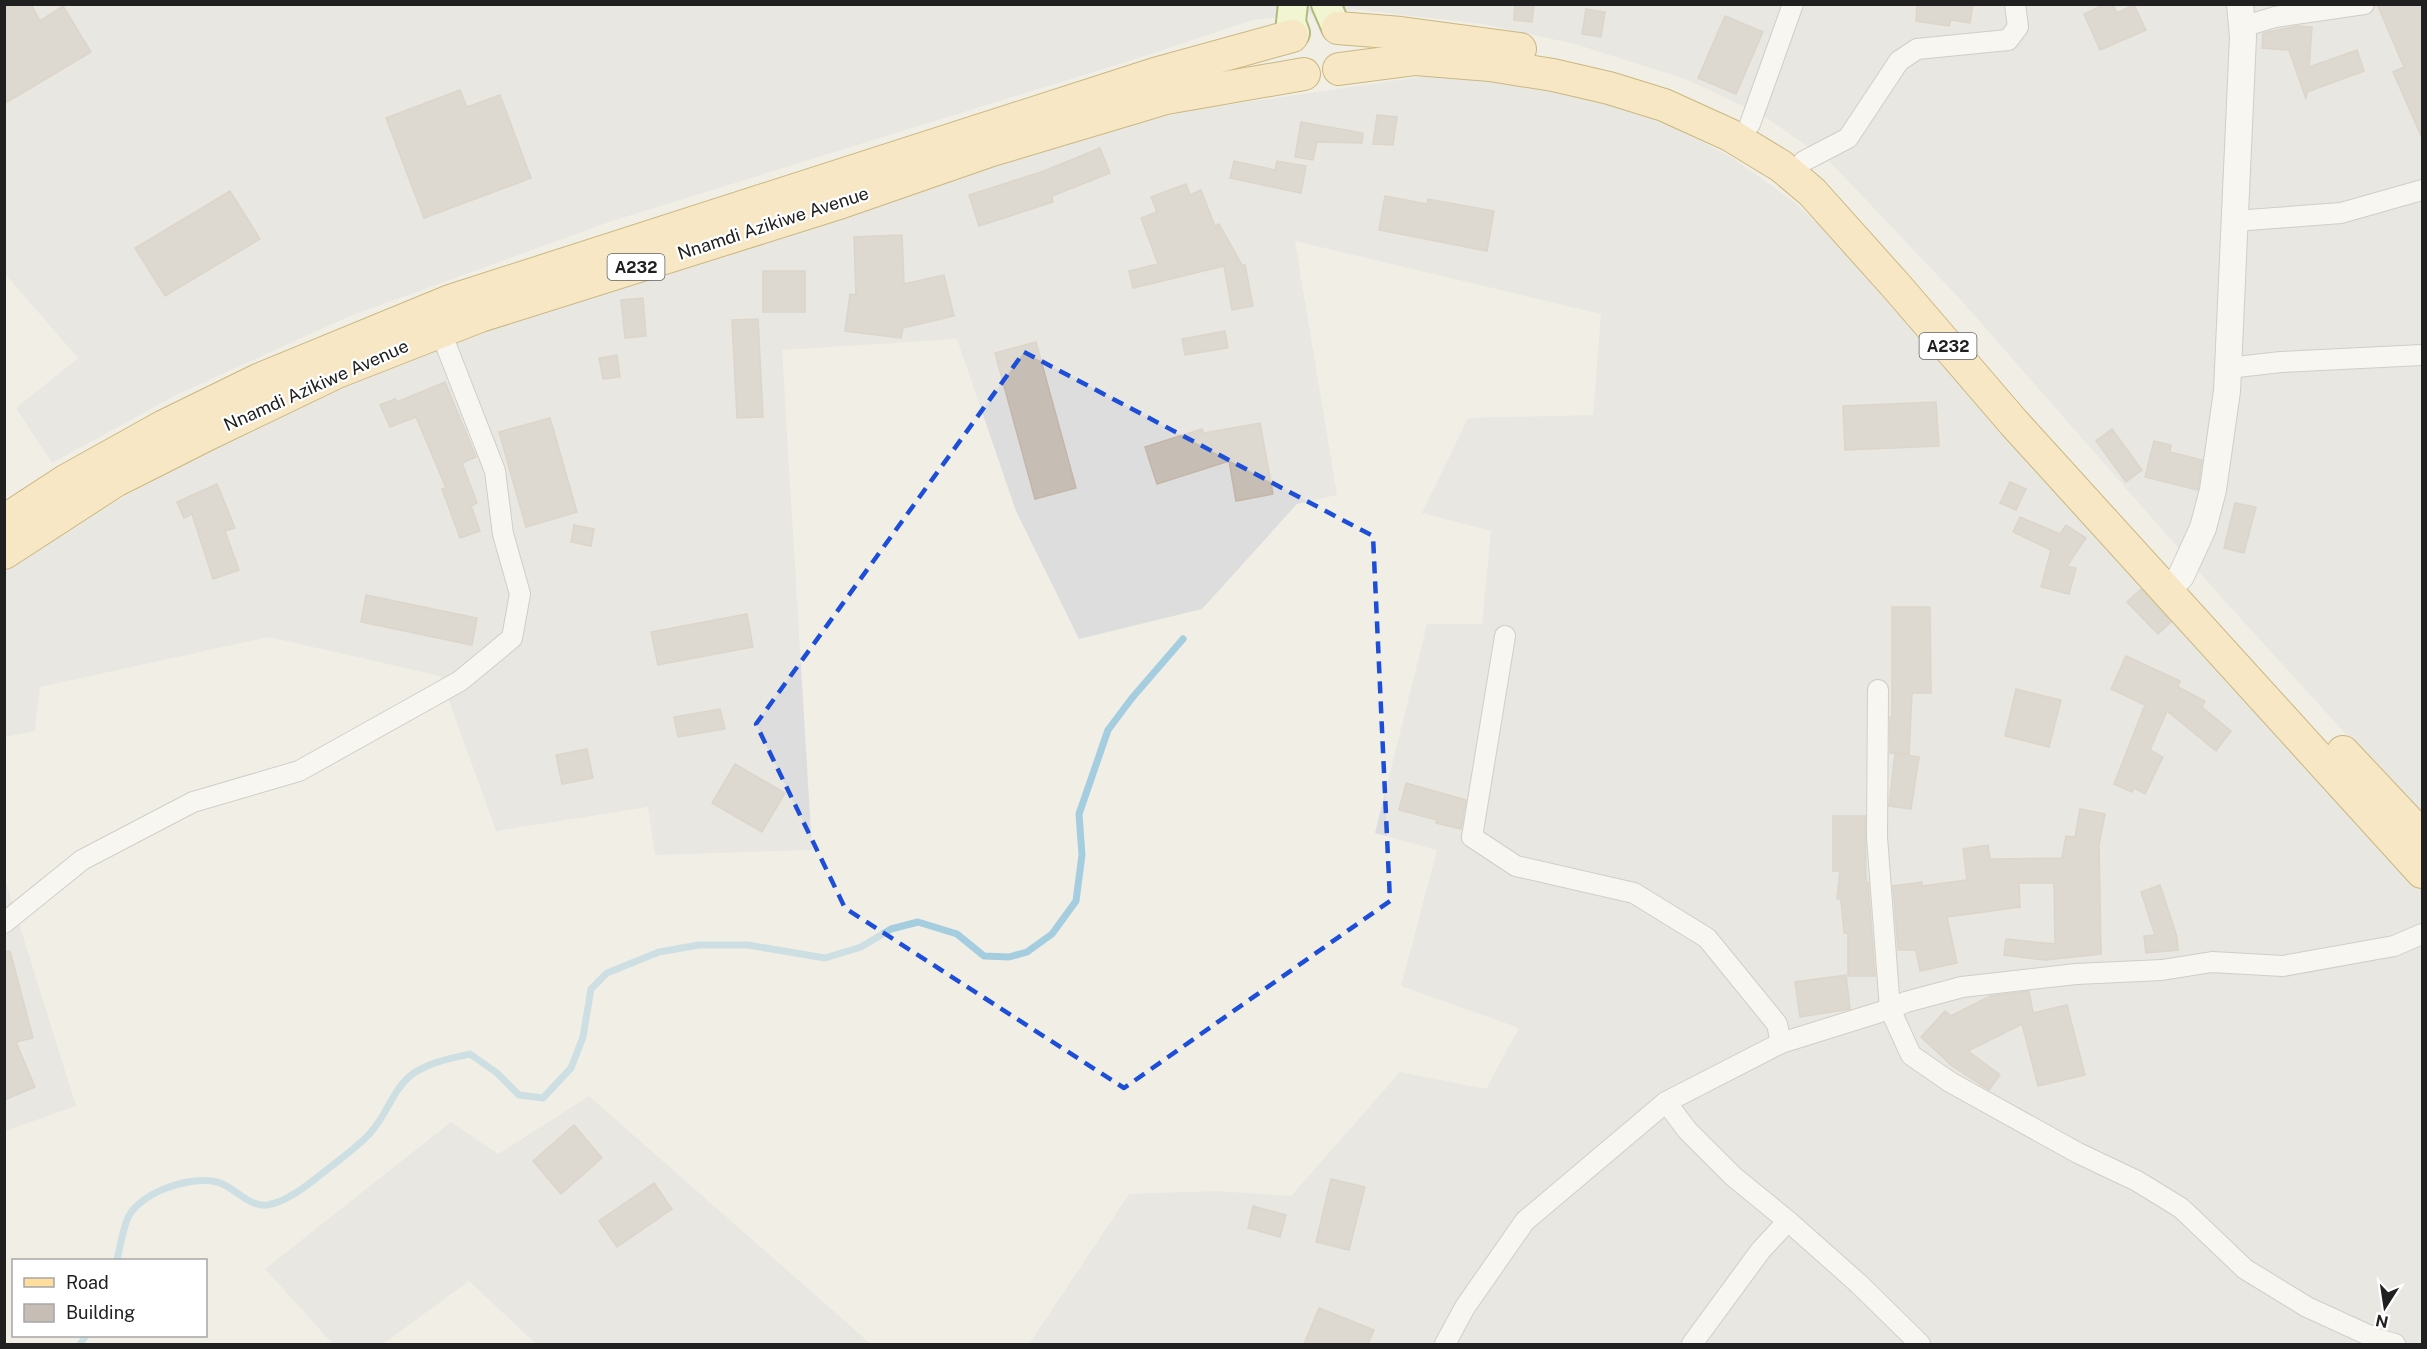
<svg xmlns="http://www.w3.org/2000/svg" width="2427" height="1349" font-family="'Public Sans',sans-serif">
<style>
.residential{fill:#dedddd}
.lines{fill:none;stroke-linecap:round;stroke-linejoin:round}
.stream{stroke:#a5cde0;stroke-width:7}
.building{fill:#c6beb5;stroke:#c3b6a7;stroke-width:1.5}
.minor-casing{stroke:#a7a7a7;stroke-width:22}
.tertiary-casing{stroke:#a7a7a7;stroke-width:28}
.secondary-casing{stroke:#647d01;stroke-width:32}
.primary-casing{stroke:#9b7600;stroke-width:34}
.minor{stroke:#fff;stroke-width:20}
.tertiary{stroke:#fff;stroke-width:26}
.secondary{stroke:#f2fcb8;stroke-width:28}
.primary{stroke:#ffdd9c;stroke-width:32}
.marked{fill:none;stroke:#1d4ed8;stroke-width:4.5;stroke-dasharray:12 8;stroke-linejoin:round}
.labels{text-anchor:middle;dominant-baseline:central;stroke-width:4.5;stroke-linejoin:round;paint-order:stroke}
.shield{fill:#fff;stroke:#636363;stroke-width:1.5}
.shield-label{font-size:16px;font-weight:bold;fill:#202020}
.street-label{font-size:18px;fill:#202020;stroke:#fff}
</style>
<rect width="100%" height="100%" fill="#f1eee6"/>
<g class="residential">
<polygon points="4,5 2422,5 2422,818 2223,599 1959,298 1831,163 1764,116 1688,80 1575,44 1482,24 1354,9 1253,20 1148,55 609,222 350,316 176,395 52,463 16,408 78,358 5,274"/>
<polygon points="1433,75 1554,87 1618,106 1674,127 1731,157 1793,201 1836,241 2422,886 2422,1344 1029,1344 1129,1194 1216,1191 1291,1196 1400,1072 1486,1089 1519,1028 1401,986 1437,850 1375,833 1427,624 1482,624 1491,531 1422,513 1468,418 1593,415 1601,314 1295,241 1337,495 1297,504 1202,609 1079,639 1016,511 957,339 782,350 812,850 655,855 648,807 496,831 440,676 269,637 40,687 35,731 5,737 5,572 117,501 210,448 340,387 540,308 1112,130 1192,110"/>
<polygon points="7,885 76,1106 5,1131 4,886"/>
<polygon points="589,1096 871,1344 536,1344 469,1281 383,1344 333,1344 265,1269 451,1122 498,1154"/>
</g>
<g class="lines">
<g class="stream">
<path d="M117 1260C120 1248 122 1233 127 1220 137 1193 190 1175 217 1182 234 1186 248 1207 267 1205 289 1202 312 1181 329 1168 343 1157 360 1145 371 1132 386 1116 393 1090 410 1076 426 1063 451 1058 470 1054L497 1073 519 1095 543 1098 571 1068 583 1037 591 989 607 973 659 952 699 945H748L825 958 861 947 891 929 918 922 957 934 984 956 1009 957 1027 952 1052 934 1076 901 1082 855 1079 814 1108 730 1132 698 1183 639"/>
<polyline points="80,1344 86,1336"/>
</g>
</g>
<g class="building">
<polygon points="4,4 31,4 40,21 63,6 91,52 4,104"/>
<polygon points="1515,4 1534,4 1532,22 1514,20"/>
<polygon points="1917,4 1973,4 1970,23 1951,20 1949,26 1916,21"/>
<polygon points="2105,4 2113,4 2117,13 2134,5 2146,30 2100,50 2084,14"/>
<polygon points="2377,4 2422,4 2422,138 2393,72 2404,67"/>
<polygon points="1586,9 1605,12 1601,37 1582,34"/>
<polygon points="1725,16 1763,32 1736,94 1698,78"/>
<polygon points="2297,26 2312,27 2309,67 2357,50 2364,71 2307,92 2306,99 2289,50 2262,48 2263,33"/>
<polygon points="460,90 467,107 500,95 531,178 424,218 386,118"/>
<polygon points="1377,115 1397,117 1393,145 1373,144"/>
<polygon points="1301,122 1363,133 1362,143 1317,142 1313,160 1295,157"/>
<polygon points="1100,148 1110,173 1052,196 1053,202 979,226 969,195 1044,171"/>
<polygon points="1234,161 1275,170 1277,161 1306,166 1301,193 1230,178"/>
<polygon points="1186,184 1190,195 1201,190 1218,234 1217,225 1219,224 1242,265 1245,265 1253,306 1232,310 1224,266 1133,288 1129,271 1158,264 1141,218 1157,212 1151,197"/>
<polygon points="230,191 260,239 165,296 135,248"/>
<polygon points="1385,196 1427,204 1428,199 1494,211 1487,251 1379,230"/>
<polygon points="902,235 904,284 944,275 954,316 903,328 901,338 845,331 850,294 856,295 854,237"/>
<rect x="763" y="271" width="42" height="41"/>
<polygon points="643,298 646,336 625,338 621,300"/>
<polygon points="758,319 763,417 737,418 732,320"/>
<polygon points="1225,331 1228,348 1185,355 1182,339"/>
<polygon points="1036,342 1076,488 1035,499 995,353"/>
<polygon points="617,355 620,377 603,379 599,358"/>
<polygon points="445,382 476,457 462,463 477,503 471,506 480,531 460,538 442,489 446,488 416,417 390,427 380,405 395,399 397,402"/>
<polygon points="1936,402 1939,446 1845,450 1843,406"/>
<polygon points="550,418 577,512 526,527 499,432"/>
<polygon points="1260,423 1273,494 1236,501 1229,461 1157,484 1145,447 1202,429 1204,433"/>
<polygon points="2112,429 2142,470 2126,482 2096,441"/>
<polygon points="2154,441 2171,445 2170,452 2202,460 2198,490 2145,477"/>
<polygon points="2010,482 2026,489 2016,510 2000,503"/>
<polygon points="217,484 235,528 225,531 239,570 213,579 192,514 184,518 177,502"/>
<polygon points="2235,503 2256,507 2244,553 2224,548"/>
<polygon points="2020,517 2060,534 2066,525 2086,538 2067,566 2076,568 2069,594 2041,587 2051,550 2013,532"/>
<polygon points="574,525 594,529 591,546 571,542"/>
<polygon points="2141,589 2171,622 2158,634 2127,602"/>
<polygon points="366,595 477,618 472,645 361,622"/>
<polygon points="1892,607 1930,607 1931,693 1912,693 1909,754 1890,753 1890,717 1892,718"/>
<polygon points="747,614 753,647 658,665 651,632"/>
<polygon points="2126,656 2180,681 2178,687 2205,701 2202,707 2231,731 2216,751 2167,711 2150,750 2163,757 2145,794 2134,788 2132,792 2114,784 2145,705 2111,689"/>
<polygon points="2016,689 2061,700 2049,747 2005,736"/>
<polygon points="720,709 725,729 678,737 674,717"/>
<polygon points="587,749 593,778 562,784 556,755"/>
<polygon points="1895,753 1919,757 1911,809 1889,806"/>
<polygon points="735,764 785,793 762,832 712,803"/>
<polygon points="1406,783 1466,800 1461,829 1436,823 1437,820 1399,810"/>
<polygon points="2080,809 2105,814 2099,845 2101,954 2045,960 2004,955 2006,939 2055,944 2054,883 2019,883 2020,907 1947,917 1957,963 1920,971 1916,950 1898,950 1893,886 1922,882 1922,886 1967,880 1963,849 1988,845 1990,859 2062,858 2066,836 2075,837"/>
<polygon points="1833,816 1865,816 1866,882 1868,882 1875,976 1848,976 1848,933 1844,933 1841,899 1837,899 1840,871 1833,871"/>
<polygon points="2160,885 2177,937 2178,950 2146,953 2144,936 2155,935 2141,892"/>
<polygon points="10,951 33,1038 16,1042 35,1087 4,1100 4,952"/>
<polygon points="1846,975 1850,1009 1800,1017 1795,982"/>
<polygon points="2029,991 2033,1013 2067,1005 2085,1075 2038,1086 2022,1024 1968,1051 2000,1075 1989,1090 1952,1066 1921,1037 1945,1011 1951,1016 1990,996"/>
<polygon points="574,1125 602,1158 561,1194 533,1161"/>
<polygon points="1331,1179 1365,1187 1349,1250 1316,1242"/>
<polygon points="654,1183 672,1209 617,1247 599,1221"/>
<polygon points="1253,1206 1286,1215 1280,1237 1248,1228"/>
<polygon points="1319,1308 1374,1330 1368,1344 1304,1344"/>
</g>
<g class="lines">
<g class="minor-casing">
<g id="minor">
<polyline points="2242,27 2275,17 2364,4"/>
<polyline points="1750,124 1793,4"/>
<polyline points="1804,161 1848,138 1899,61 1917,49 2008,40 2018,27 2015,4"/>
<polyline points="2235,221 2341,213 2422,190"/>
<polyline points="2228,368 2281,362 2422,355"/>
<polyline points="1505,636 1472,837 1516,866 1634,893 1707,938 1777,1024 1781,1043"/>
<polyline points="1878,690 1877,837 1890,1009 1911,1055 1950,1082 2078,1153 2137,1181 2181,1208 2245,1269 2307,1307 2377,1339 2395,1344"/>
<polyline points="4,923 82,860 193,802 299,771 460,681 512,638 520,594 503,534 495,471 440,330"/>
<polyline points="1666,1102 1687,1130 1734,1177 1788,1221 1859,1284 1920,1344"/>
<polyline points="1445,1344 1465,1307 1525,1221 1666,1102 1781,1043 1890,1009 1906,1002 1962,987 2076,974 2162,970 2212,962 2283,966 2394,946 2422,934"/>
<polyline points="1692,1344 1761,1250 1788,1221"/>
</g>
</g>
<g class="tertiary-casing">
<polyline id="tertiary" points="2166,592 2181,576 2203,528 2213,490 2227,391 2243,37 2240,4"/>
</g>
<g class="secondary-casing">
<g id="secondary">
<polyline points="1293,4 1291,22 1295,33"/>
<polyline points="1326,4 1336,27"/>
</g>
</g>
<g class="primary-casing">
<g id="primary">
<polyline points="1338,28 1401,33 1520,49"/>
<polyline points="1339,69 1416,59 1490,65 1553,75 1609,88 1664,105 1730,135 1781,166 1812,192 1898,288 2014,423 2422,872"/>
<polyline points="4,521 67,480 164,426 258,380 450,301 1155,74 1292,36"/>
<polyline points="4,553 115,481 206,435 337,372 480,316 842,202 992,150 1166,98 1304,74"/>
<polyline points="2343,752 2422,836"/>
</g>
</g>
<use href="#minor" class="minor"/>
<use href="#tertiary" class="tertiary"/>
<use href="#secondary" class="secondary"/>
<use href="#primary" class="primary"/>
</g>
<path d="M0 0H2427V1349H0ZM1024 352 1373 536 1390 901 1124 1088 845 908 756 724Z" fill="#f1eee6" fill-opacity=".55" fill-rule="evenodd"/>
<path class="marked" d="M1024 352 1373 536 1390 901 1124 1088 845 908 756 724Z"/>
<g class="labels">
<g class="shield">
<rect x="607.5" y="254" width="57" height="26" rx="4.5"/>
<rect x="1919.5" y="333" width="57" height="26" rx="4.5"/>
</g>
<g class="shield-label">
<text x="636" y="267">A232</text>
<text x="1948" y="346">A232</text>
</g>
<g class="street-label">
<text transform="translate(773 223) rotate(-18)">Nnamdi Azikiwe Avenue</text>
<text transform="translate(316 385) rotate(-24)">Nnamdi Azikiwe Avenue</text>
</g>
</g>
<rect width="2427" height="1349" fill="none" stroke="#202020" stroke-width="12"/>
<rect x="12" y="1259" width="195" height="78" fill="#ffffff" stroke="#a6a6a6" stroke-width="1.5"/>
<rect x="24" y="1278" width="30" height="9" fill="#ffdd9c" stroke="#a6a6a6" stroke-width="1.5"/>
<text x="66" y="1289" font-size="18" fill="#202020">Road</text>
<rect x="24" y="1304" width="30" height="18" fill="#c6beb5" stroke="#a6a6a6" stroke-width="1.5"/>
<text x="66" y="1319" font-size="18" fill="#202020">Building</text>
<g transform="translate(2385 1307) rotate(192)" stroke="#ffffff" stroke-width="4.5" paint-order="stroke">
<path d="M0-4.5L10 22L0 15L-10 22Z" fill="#202020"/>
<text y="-9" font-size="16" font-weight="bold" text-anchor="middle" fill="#202020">N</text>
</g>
</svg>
